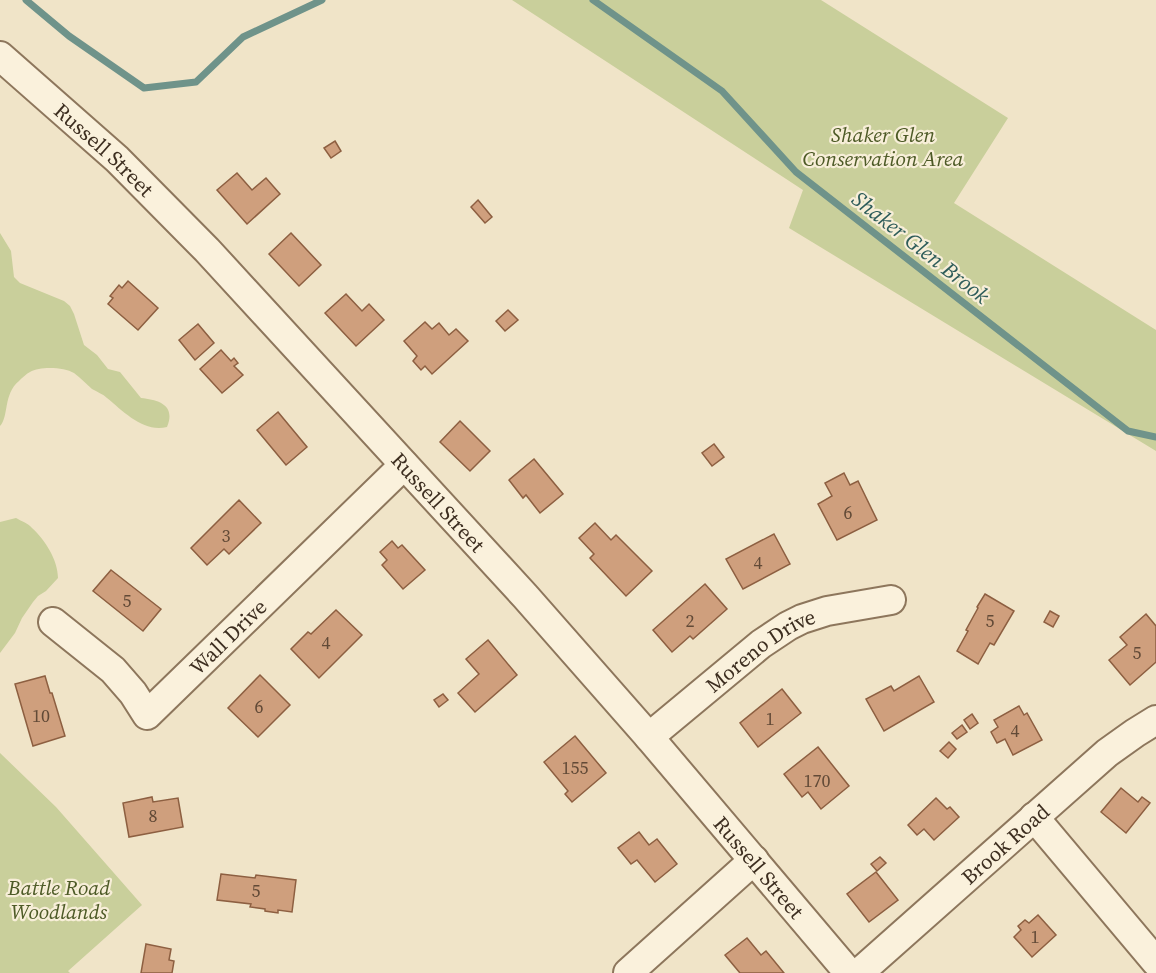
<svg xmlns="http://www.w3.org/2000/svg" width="1156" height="973" font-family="'Source Serif 4',serif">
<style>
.green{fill:#c9cf9b}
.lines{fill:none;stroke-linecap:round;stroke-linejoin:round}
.stream{stroke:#6f938a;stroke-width:7}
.building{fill:#cf9f7d;stroke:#8d5f41;stroke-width:1.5}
.minor-casing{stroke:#8d765c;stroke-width:32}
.minor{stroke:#faf1dc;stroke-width:28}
.labels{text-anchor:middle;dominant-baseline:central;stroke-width:4.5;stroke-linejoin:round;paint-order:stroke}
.number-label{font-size:18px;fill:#624a37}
.park-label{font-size:21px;font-style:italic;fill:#4d5a26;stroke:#f7eed8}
.street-label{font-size:21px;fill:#3d2e20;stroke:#f7eed8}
.water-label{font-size:22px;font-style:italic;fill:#2f5d5a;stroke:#f7eed8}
</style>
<rect width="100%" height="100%" fill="#f0e4c8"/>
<g class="green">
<polygon points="512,0 821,0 1008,118 954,203 1156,330 1156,451 789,228 803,190"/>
<path d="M0 233 11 251 14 277 20 283 64 301 70 306 74 314 84 345 97 355 108 369 120 372 141 398C159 400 176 405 167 427 144 433 124 412 107 398 103 394 97 392 92 389 86 384 81 378 74 373 64 367 40 366 30 372 26 374 22 378 19 381 3 394 9 417 0 426Z"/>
<path d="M16 518C21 521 28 523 32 528 45 540 58 560 58 578L46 591 38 596 33 602 22 618 15 633 0 653V522Z"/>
<polygon points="0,753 56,807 142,905 68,971 70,973 0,973"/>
</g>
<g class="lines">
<g class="stream">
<polyline points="26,0 69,36 144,88 196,82 243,37 322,0"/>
<polyline points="593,0 722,91 796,172 1128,431 1156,437"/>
</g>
</g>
<g class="building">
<polygon points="335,141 341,151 331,158 324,148"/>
<polygon points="237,173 252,190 266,178 280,194 247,224 217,190"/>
<polygon points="478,200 492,217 485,223 471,207"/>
<polygon points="291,233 321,265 299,286 269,254"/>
<polygon points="128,281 158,308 138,330 108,304 113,298 110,296 119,285 122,288"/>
<polygon points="346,294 362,311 369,304 384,320 356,346 325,313"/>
<polygon points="508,310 518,320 505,331 496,321"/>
<polygon points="425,322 432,329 439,323 449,335 456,329 468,341 432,374 425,366 421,370 413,361 417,356 404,341"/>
<polygon points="198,324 214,343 195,360 179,340"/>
<polygon points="221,350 231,361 234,358 238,363 234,366 243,375 222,393 200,369"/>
<polygon points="278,412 307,447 286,465 257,430"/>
<polygon points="460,421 490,451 470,471 440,442"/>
<polygon points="714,444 724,457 712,466 702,453"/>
<polygon points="534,459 563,494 540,513 526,495 523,498 509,480"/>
<polygon points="844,473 850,485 858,481 877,520 837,540 818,504 832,496 825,483"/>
<polygon points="239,500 261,523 229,554 224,549 207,565 191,548"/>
<polygon points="595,523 611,540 616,535 652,571 626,596 590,558 594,554 579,538"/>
<polygon points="774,534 790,564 743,589 726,559"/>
<polygon points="392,541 398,548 402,545 425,570 403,589 382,565 387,560 380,552"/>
<polygon points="111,570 161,609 143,631 93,591"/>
<polygon points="705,584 727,609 693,639 690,636 672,652 653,630"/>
<polygon points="985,594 1014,611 994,645 990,643 978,664 957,651 968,631 966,630 978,608 977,607"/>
<polygon points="336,610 362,635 319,678 291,649 308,632 311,634"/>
<polygon points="1050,611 1059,616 1053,627 1044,622"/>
<polygon points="1146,614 1156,626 1156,662 1130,685 1109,660 1127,645 1120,637"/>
<polygon points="488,640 517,675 475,712 458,693 479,674 466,659"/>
<polygon points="260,675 290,705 258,737 228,708"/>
<polygon points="45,676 50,693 52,693 65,736 33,746 15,684"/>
<polygon points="919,676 934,702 884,731 866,699 891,686 894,691"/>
<polygon points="782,689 801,713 758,747 740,723"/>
<polygon points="443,694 448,700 439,707 434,700"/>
<polygon points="1019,706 1024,715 1027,713 1042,740 1013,755 1005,739 997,743 991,732 998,727 994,720"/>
<polygon points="972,714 978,723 970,729 964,720"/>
<polygon points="962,725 967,732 957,739 952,733"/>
<polygon points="575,736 606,773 572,802 565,794 568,791 544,762"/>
<polygon points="949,742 956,749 948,758 940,751"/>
<polygon points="818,747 849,786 821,809 808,792 802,797 784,774"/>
<polygon points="1121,788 1138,802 1142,797 1150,803 1126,833 1101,812"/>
<polygon points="152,797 153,802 178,798 183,827 129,837 123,803"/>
<polygon points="936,798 947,809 950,807 959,817 934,840 924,829 917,835 908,825"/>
<polygon points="639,832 649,845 657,839 677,864 655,882 637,860 631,864 618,848"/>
<polygon points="880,857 886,863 877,871 871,864"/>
<polygon points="876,872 898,900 869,922 847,894"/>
<polygon points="221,874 255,878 256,875 296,880 292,912 278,910 278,913 265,911 265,909 250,907 251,904 217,900"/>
<polygon points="1038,915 1056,935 1032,957 1014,937 1021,930 1018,926 1025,920 1029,923"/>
<polygon points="747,938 761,955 766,951 784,973 740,973 725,955"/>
<polygon points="146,944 171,949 169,960 174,961 172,973 141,973"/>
</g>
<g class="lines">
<g class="minor-casing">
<g id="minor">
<path id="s1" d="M0 56 117 159 207 250 525 596 649 737 849 973"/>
<path id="s2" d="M53 622 113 670 133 693 147 715 404 465"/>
<path id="s3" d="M649 737 761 644 788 626 802 619 827 611 891 600"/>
<polyline points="1034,817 1156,962"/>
<polyline points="628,973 754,860"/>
<path id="s4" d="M859 973 1107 753 1135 733 1156 720"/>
</g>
</g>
<use href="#minor" class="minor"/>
</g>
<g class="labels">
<g class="number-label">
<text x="848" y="512">6</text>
<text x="226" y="535">3</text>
<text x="758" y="562">4</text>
<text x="127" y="600">5</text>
<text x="690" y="620">2</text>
<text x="990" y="620">5</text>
<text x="326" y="642">4</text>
<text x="1137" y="652">5</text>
<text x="259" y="706">6</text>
<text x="41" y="715">10</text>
<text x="770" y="718">1</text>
<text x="1015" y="730">4</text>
<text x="575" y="767">155</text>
<text x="817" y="780">170</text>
<text x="153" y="815">8</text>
<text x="256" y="890">5</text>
<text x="1035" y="936">1</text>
</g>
<g class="park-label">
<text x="883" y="134">Shaker Glen<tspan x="883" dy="24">Conservation Area</tspan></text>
<text x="59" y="887">Battle Road<tspan x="59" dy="24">Woodlands</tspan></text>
</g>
<g class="street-label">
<text stroke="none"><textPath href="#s1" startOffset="140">Russell Street</textPath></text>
<text stroke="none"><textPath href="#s1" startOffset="626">Russell Street</textPath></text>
<text stroke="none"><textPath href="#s2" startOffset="246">Wall Drive</textPath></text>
<text stroke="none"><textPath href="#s3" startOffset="142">Moreno Drive</textPath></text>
<text stroke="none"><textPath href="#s4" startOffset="195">Brook Road</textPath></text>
<text stroke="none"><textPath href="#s1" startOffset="1112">Russell Street</textPath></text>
</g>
<g class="water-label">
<text transform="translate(921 247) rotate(38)">Shaker Glen Brook</text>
</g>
</g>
</svg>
